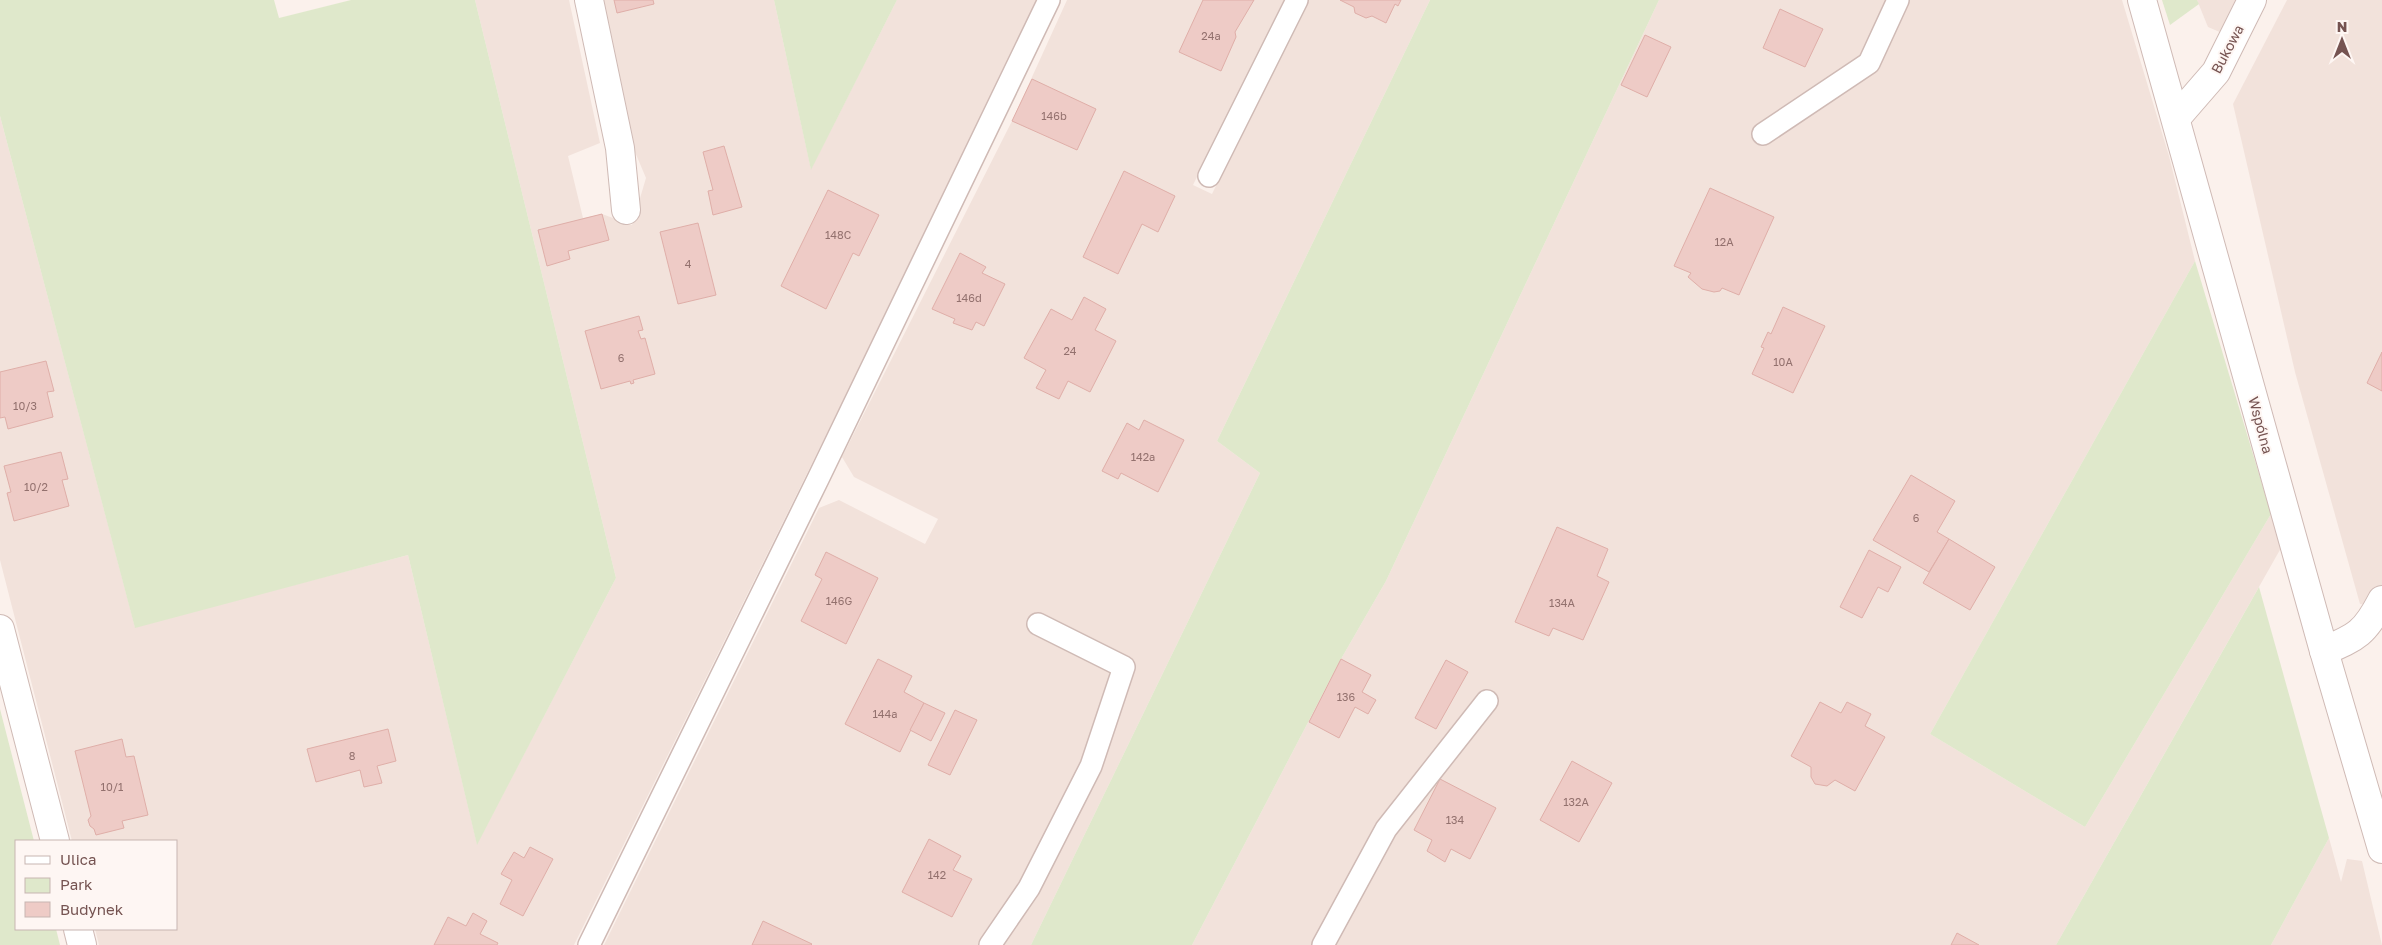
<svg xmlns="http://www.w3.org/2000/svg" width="2382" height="945" font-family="'Golos Text',sans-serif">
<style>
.residential{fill:#f2e2db}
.green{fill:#dfe8cb}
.building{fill:#eecbc6;stroke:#dfaea8}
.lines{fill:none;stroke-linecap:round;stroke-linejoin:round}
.lane-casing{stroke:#cfbab5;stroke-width:24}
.street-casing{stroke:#cfbab5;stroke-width:30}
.lane{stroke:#fff;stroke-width:21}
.street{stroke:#fff;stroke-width:28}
.labels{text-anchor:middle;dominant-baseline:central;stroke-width:4;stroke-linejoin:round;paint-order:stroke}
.number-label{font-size:11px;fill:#93716e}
.street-label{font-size:14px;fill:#755351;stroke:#fef6f3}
</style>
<rect width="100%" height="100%" fill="#fbf1ec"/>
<g class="residential">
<polygon points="475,0 569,0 600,143 568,156 583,218 602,214 632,225 646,178 627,133 602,0 774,0 811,169 897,0 1041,0 574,945 99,945 95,929 176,929 176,841 72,841 0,560 0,116 135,627 408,555 477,844 616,578"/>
<polygon points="1067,0 1284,0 1193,185 1212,194 1306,0 1430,0 1217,441 1260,473 1031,945 604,945 819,508 839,500 925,544 938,519 854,477 842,457 1012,121"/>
<polygon points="1659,0 2122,0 2169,156 2195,261 1930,734 2085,827 2271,514 2281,548 2056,945 1192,945 1341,659 1386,581"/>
<polygon points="2197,0 2238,0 2222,33 2208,27"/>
<polygon points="2287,0 2382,0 2382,585 2371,605 2360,604 2295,372 2233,104"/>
<polygon points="2329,838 2341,882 2347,859 2362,861 2382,945 2271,945"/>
</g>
<g class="green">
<polygon points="0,0 274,0 279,18 351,0 475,0 616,578 477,845 408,555 135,628 0,116"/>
<polygon points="774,0 897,0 811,170"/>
<polygon points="1430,0 1659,0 1386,581 1341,659 1192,945 1031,945 1260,473 1217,441"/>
<polygon points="2162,0 2197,0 2199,4 2170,25"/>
<polygon points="2195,261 2271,514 2085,827 1930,734"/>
<polygon points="2259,587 2329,838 2271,945 2056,945"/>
<polygon points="0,709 34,841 16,841 16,929 56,929 60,945 0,945"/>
</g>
<g class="building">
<polygon points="614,0 653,0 654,4 617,13"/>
<polygon points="1203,0 1254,0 1235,32 1236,37 1221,71 1179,52"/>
<polygon points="1340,0 1401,0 1398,6 1395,4 1386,23 1372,16 1366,18 1355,13 1354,7"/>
<polygon points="1780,9 1823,29 1805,67 1763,48"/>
<polygon points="1645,35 1671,47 1647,97 1621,85"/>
<polygon points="1032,79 1096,109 1077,150 1012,121"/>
<polygon points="724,146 742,207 713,215 708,191 713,190 703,152"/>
<polygon points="1124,171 1175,196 1158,232 1142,224 1118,274 1083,257"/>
<polygon points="1710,188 1774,217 1739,295 1722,288 1720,291 1714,292 1702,289 1688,277 1691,273 1674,266"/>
<polygon points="828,190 879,215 859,256 853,253 826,309 781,286"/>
<polygon points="602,214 609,240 568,251 570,259 547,266 538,230"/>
<polygon points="698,223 716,295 678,304 660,232"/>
<polygon points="960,253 986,267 982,273 1005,284 984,326 976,322 972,330 953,323 955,319 932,309"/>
<polygon points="1084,297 1106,309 1095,330 1116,341 1090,392 1068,381 1059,399 1036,388 1046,370 1024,358 1051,309 1072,320"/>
<polygon points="1783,307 1825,326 1793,393 1752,374 1764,348 1761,347 1768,332 1771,334"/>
<polygon points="639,316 643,330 638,331 641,339 645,338 655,374 633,380 634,383 631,384 630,381 601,389 585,331"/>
<polygon points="2382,352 2382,391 2367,383"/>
<polygon points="46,361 54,391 47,392 53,417 8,429 5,417 0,418 0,372"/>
<polygon points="1144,420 1184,440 1158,492 1121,473 1118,479 1102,471 1127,423 1139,430"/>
<polygon points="61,452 68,479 62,480 69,506 14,521 7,493 11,492 4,466"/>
<polygon points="1911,475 1955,501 1937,532 1949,539 1929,572 1873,540"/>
<polygon points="1557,527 1608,549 1597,576 1609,582 1583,640 1553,628 1549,636 1515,622"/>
<polygon points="1949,539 1995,567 1970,610 1923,583"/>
<polygon points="1869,550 1901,567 1888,592 1878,587 1862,618 1840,607"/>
<polygon points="826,552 878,578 846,644 801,621 822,579 815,575"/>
<polygon points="878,659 912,676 904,692 924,703 900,752 845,724"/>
<polygon points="1341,659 1371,675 1362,692 1376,700 1368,714 1355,707 1339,738 1309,722"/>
<polygon points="1446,660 1468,672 1436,729 1415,718"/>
<polygon points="1820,702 1841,713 1847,702 1871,714 1865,726 1885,737 1855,791 1835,780 1827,786 1815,784 1811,777 1811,767 1791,756"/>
<polygon points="924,703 945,713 931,741 910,730"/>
<polygon points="955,710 977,720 950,775 928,765"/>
<polygon points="388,729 396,761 377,766 382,783 364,787 360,770 316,782 307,749"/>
<polygon points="122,739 126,757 134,756 148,815 122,821 124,828 96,835 94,829 90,826 88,820 91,816 75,751"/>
<polygon points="1572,761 1612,783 1579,842 1540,820"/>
<polygon points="1440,779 1496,808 1470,859 1451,849 1445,862 1427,851 1432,840 1414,830"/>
<polygon points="929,839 961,856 953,870 972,879 952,917 902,892"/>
<polygon points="530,847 553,859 523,916 500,904 512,880 501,874 514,852 524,858"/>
<polygon points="473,913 487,921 480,934 498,943 497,945 434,945 448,917 466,926"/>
<polygon points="763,921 812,944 811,945 752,945"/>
<polygon points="1957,933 1979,945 1951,945"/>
</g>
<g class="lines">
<g class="lane-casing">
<g id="lane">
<polyline points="1763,134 1869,63 1898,0"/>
<polyline points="1209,176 1297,0"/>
<polyline points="589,945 818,479 1049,0"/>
<polyline points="990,945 1029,888 1091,766 1124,667 1038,624"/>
<polyline points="1323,945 1386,829 1487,701"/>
</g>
</g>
<g class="street-casing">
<g id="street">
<polyline points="589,0 620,148 626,210"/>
<polyline points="2142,0 2324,651 2382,849"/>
<polyline points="2177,117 2216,72 2252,0"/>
<polyline points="0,629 55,841"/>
<path d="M2324 651C2357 637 2365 633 2382 600"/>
<polyline points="78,929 82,945"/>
</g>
</g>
<use href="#lane" class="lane"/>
<use href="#street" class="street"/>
</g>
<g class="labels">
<g class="number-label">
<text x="1211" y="35">24a</text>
<text x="1054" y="115">146b</text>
<text x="838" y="234">148C</text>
<text x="1724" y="241">12A</text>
<text x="688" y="263">4</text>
<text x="969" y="297">146d</text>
<text x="1070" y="350">24</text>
<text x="621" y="357">6</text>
<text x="1783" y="361">10A</text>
<text x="25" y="405">10/3</text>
<text x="1143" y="456">142a</text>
<text x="36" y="486">10/2</text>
<text x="1916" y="517">6</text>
<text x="839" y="600">146G</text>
<text x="1562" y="602">134A</text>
<text x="1346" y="696">136</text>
<text x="885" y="713">144a</text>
<text x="352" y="755">8</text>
<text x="112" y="786">10/1</text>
<text x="1576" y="801">132A</text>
<text x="1455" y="819">134</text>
<text x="937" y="874">142</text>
</g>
<g class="street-label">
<text transform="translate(2227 49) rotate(-62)">Bukowa</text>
<text transform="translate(2261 425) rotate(75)">Wspólna</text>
</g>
</g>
<rect x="15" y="840" width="162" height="90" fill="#fef6f3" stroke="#c7b5b2"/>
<rect x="25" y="856" width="25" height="8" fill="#ffffff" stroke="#c7b5b2"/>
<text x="60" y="865" font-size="15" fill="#755351">Ulica</text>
<rect x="25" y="878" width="25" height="15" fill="#dfe8cb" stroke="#c7b5b2"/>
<text x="60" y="890" font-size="15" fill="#755351">Park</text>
<rect x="25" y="902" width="25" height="15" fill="#eecbc6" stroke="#c7b5b2"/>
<text x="60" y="915" font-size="15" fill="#755351">Budynek</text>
<g transform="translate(2342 40)" stroke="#fef6f3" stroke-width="4" paint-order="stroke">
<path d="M0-4L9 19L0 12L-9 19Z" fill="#755351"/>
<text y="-8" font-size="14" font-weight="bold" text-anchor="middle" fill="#755351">N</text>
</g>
</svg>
